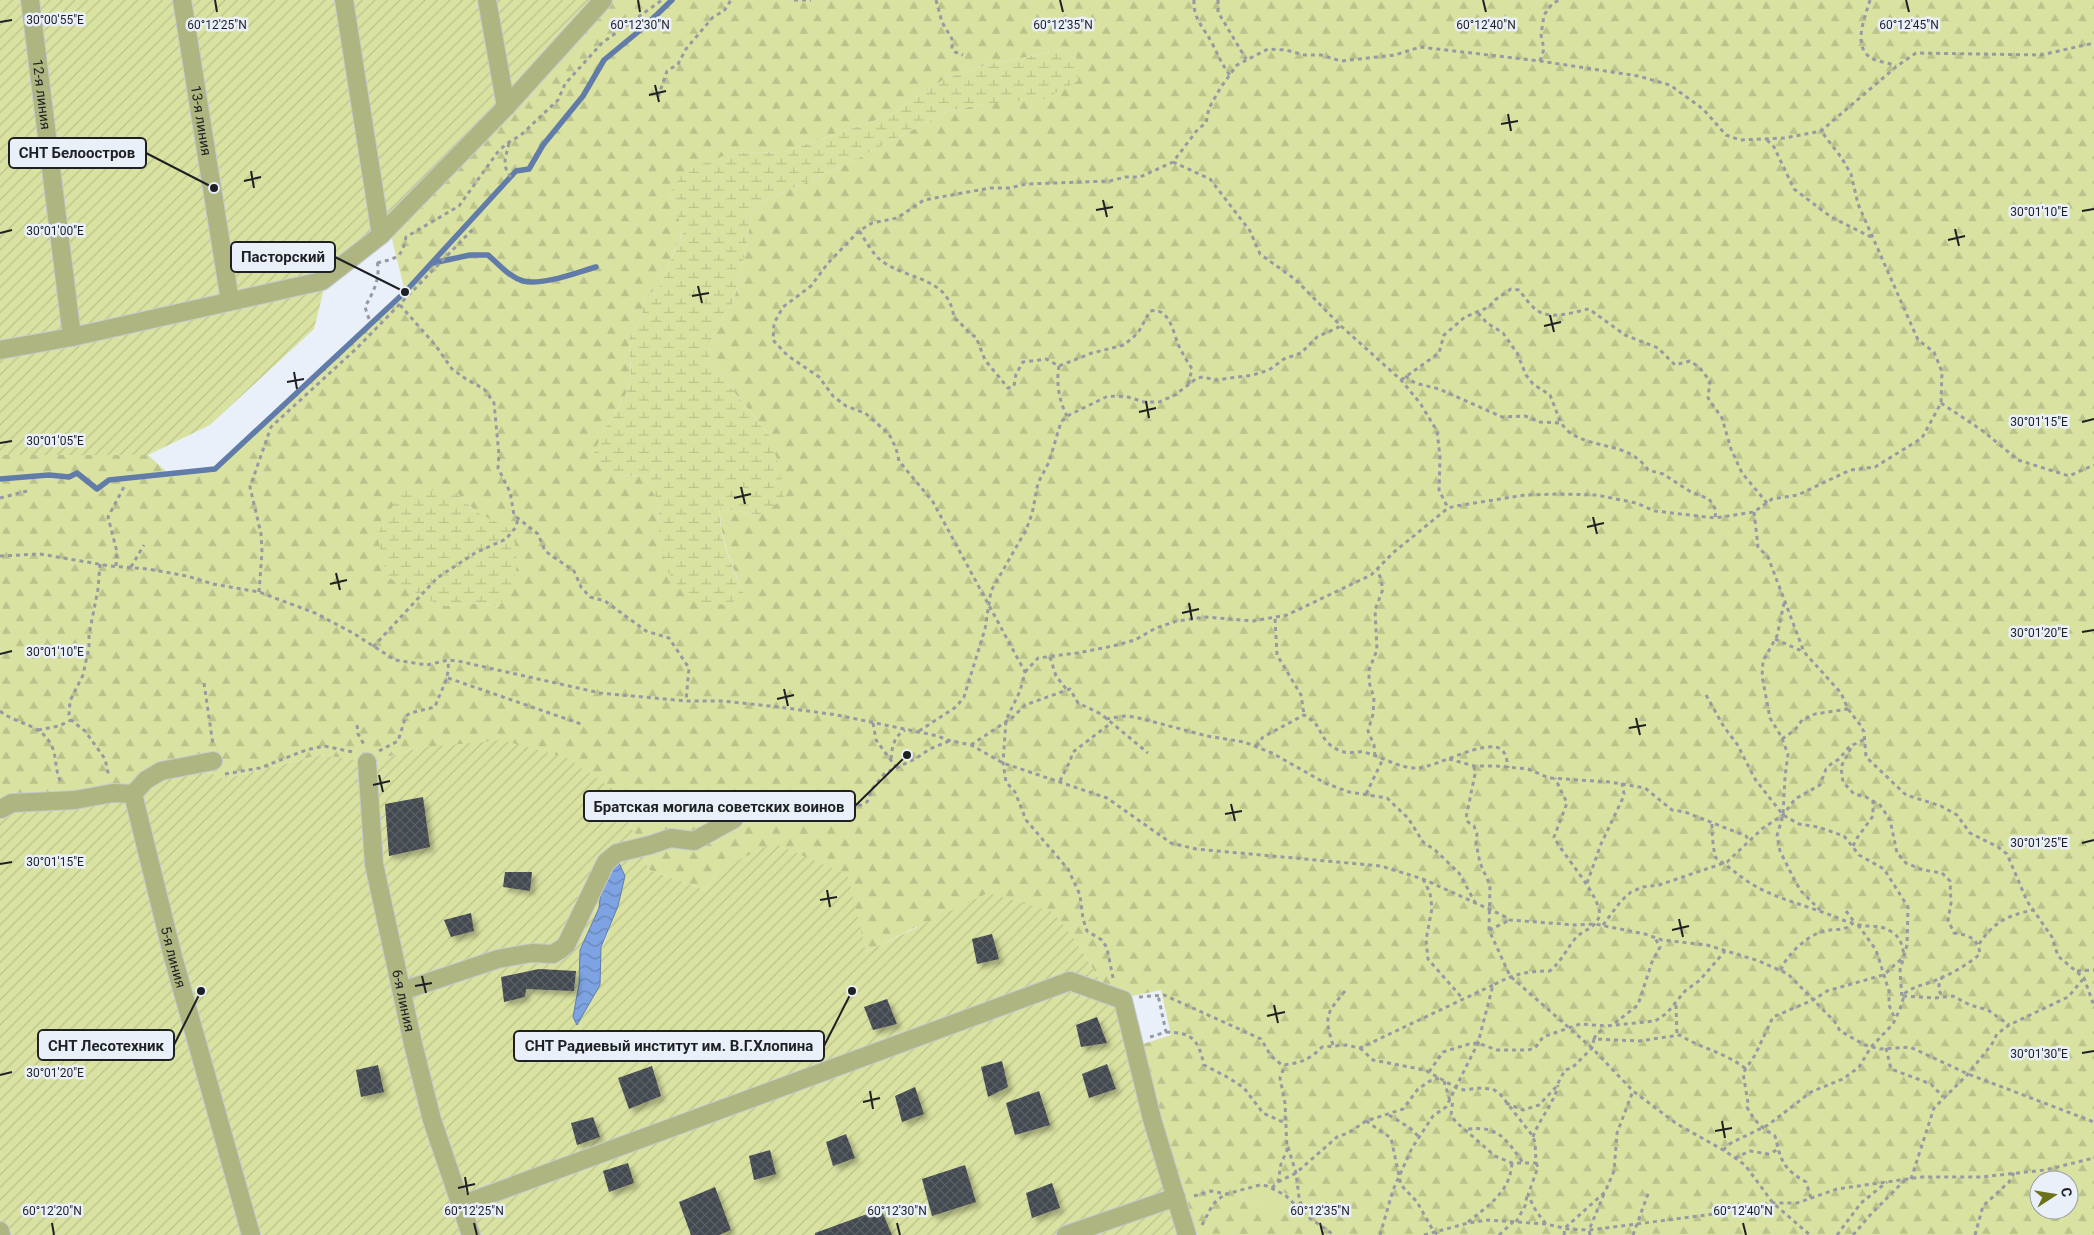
<svg xmlns="http://www.w3.org/2000/svg" width="2094" height="1235" font-family="Roboto,sans-serif">
<style>
.grass{fill:#dae2a2}
.forest{fill:url(#forest-firs);fill-rule:evenodd}
.wetland{fill:url(#wetland-marsh)}
.garden{fill:url(#garden-furrows);fill-rule:evenodd}
.water{fill:url(#water-waves);stroke:#617ca9}
.lines{fill:none;stroke-linecap:round;stroke-linejoin:round}
.stream{stroke:#617ca9;stroke-width:5.5}
.building{fill:url(#building-cross-hatch);filter:url(#shadow)}
.minor-casing{stroke:#c5cbd3;stroke-width:20}
.path{stroke:#969aa2;stroke-width:3;stroke-dasharray:4 4;stroke-linecap:butt}
.minor{stroke:#aeb580;stroke-width:18}
.ticks{fill:none;stroke:#1e2024;stroke-width:2}
.labels{text-anchor:middle;dominant-baseline:central;stroke-width:5;stroke-linejoin:round;paint-order:stroke}
.street-label{font-size:14px;fill:#1e2024;stroke:#eaf0fa}
.ticks-label{font-size:12px;text-anchor:middle;fill:#1e2024;stroke:#eaf0fa;stroke-width:5;stroke-linejoin:round;paint-order:stroke}
.leader{fill:none;stroke:#1e2024;stroke-width:2}
.callout-dot{fill:#1e2024;stroke:#eaf0fa;stroke-width:2}
.callout{fill:#eaf0fa;stroke:#1e2024;stroke-width:2}
.callout-label{font-size:15px;text-anchor:middle;font-weight:bold;fill:#1e2024}
</style>
<defs>
<pattern id="forest-firs" width="22" height="20" patternUnits="userSpaceOnUse" patternTransform="scale(1.25)"><rect width="22" height="20" fill="#dae2a2"/><path d="M5 1l3.5 6h-7zM16 11l3.5 6h-7z" fill="#bbc28b"/></pattern>
<pattern id="wetland-marsh" width="20" height="14" patternUnits="userSpaceOnUse" patternTransform="scale(1.25)"><rect width="20" height="14" fill="#dae2a2"/><path d="M1 5h8M5 5V1M11 12h8M15 12V8" fill="none" stroke="#bbc28b"/></pattern>
<pattern id="garden-furrows" width="10" height="10" patternUnits="userSpaceOnUse" patternTransform="scale(1.25)"><rect width="10" height="10" fill="#dae2a2"/><path d="M-1 1l2-2M0 10L10 0M9 11l2-2" fill="none" stroke="#bbc28b"/></pattern>
<pattern id="water-waves" width="16" height="10" patternUnits="userSpaceOnUse" patternTransform="scale(1.25)"><rect width="16" height="10" fill="#7ea3e2"/><path d="M0 5q4-4 8 0t8 0" fill="none" stroke="#6784b7"/></pattern>
<pattern id="building-cross-hatch" width="8" height="8" patternUnits="userSpaceOnUse" patternTransform="scale(1.25)"><rect width="8" height="8" fill="#434850"/><path d="M0 0l8 8M0 8l8-8" fill="none" stroke="#5b5f66"/></pattern>
<filter id="shadow"><feDropShadow dx="4.5" dy="4.5" stdDeviation="2.5" flood-color="#0004"/></filter>
</defs>
<rect width="100%" height="100%" fill="#eaf0fa"/>
<polygon class="grass" points="1252,1175 1292,1197 1282,1217 1239,1197"/>
<path class="forest" d="M603 0H2094V1235H1187L1137 1046 1171 1035 1161 990 1123 998 1110 996 1075 940 916 927 866 952 719 870 705 890 649 870 617 792 418 748 371 762 320 755 224 779 194 765 138 788 0 818V455H148L168 473 215 469 405 292 389 227ZM1062 50 984 104 948 111 855 160 753 206 746 248 734 300 713 332 709 361 769 435 759 515 720 508C719 537 733 567 744 594L658 527 659 503 643 475 616 476 602 433 625 397 631 374 629 339 642 317 644 298 659 287 683 231 670 192 731 153 783 152 888 116 946 78 990 64ZM455 491 476 512 499 607 481 603 441 606ZM1252 1175 1292 1197 1282 1216 1239 1197ZM2039 1180H2069V1210H2039Z"/>
<g class="wetland">
<path d="M1062 50 1076 53 1078 81 1044 99 984 104 948 111 855 160 753 206 746 248 734 300 713 332 709 361 769 435 780 468 784 499 759 515 720 508C718 537 733 568 744 594L728 605 691 601 667 571 658 527 659 503 643 475 616 476 593 456 602 433 625 397 631 374 629 339 642 317 644 298 659 287 683 232 670 192 684 171 731 153 783 152 888 116 946 78 990 64Z"/>
<path d="M402 489 455 491 476 512 512 530C521 568 518 574 499 607L481 603 441 606 387 577 377 535Z"/>
</g>
<g class="garden">
<polygon points="0,0 603,0 327,277 314,329 210,425 148,455 0,455"/>
<path d="M502 740 567 758 617 792 649 870 705 890 719 870 773 843 848 875 866 952 988 893 1053 912 1075 940 1110 996 1123 998 1187 1235H0V818L5 807 104 794 194 765 224 779 320 755 371 762 418 748ZM622 869C630 891 584 990 573 1017L579 984 580 950 599 908 602 884Z"/>
</g>
<polygon class="water" points="619,863 625,876 618,906 601,947 600,985 577,1025 573,1017 579,984 580,950 599,908 602,884 611,865"/>
<g class="lines">
<g class="stream">
<path d="M433 263 470 255H488C499 264 509 277 523 281 542 286 578 272 596 267"/>
<polyline points="0,479 49,475 69,477 77,473 97,489 109,480 215,469 405,292 516,171 529,169 543,145 583,96 604,60 644,27 672,0"/>
</g>
</g>
<g class="building">
<polygon points="423,797 430,847 389,856 385,804"/>
<polygon points="505,872 532,872 530,891 503,887"/>
<polygon points="471,913 474,931 451,937 444,920"/>
<polygon points="992,934 999,959 977,964 972,939"/>
<polygon points="539,969 576,971 574,991 526,989 525,997 504,1002 501,977"/>
<polygon points="887,999 897,1024 873,1030 864,1007"/>
<polygon points="1097,1017 1107,1043 1081,1047 1076,1025"/>
<polygon points="1002,1061 1008,1087 988,1097 981,1067"/>
<polygon points="1107,1064 1116,1089 1089,1098 1082,1074"/>
<polygon points="378,1065 384,1092 361,1097 356,1070"/>
<polygon points="652,1066 661,1096 629,1109 618,1078"/>
<polygon points="915,1087 924,1114 902,1122 895,1096"/>
<polygon points="1039,1091 1050,1125 1015,1135 1006,1103"/>
<polygon points="593,1117 600,1137 577,1145 571,1123"/>
<polygon points="846,1134 855,1158 833,1166 826,1142"/>
<polygon points="770,1150 776,1174 754,1180 749,1156"/>
<polygon points="628,1163 634,1183 609,1192 603,1171"/>
<polygon points="965,1165 976,1202 932,1216 922,1179"/>
<polygon points="1052,1183 1060,1208 1032,1218 1026,1193"/>
<polygon points="715,1187 731,1230 719,1235 691,1235 679,1202"/>
<polygon points="881,1209 892,1235 815,1235 815,1233"/>
</g>
<g class="lines">
<g class="minor-casing">
<g id="minor">
<path id="s1" d="M30 0 72 337"/>
<path id="s2" d="M182 0 230 301"/>
<polyline points="344,0 381,235"/>
<polyline points="487,0 506,107"/>
<polyline points="0,350 72,337 322,281 381,235 506,107 603,0"/>
<path id="s3" d="M367 762 374 864 413 1044 432 1120 471 1235"/>
<path id="s4" d="M133 794 173 957 251 1235"/>
<polyline points="1,809 12,803 75,800 113,793 133,794 146,780 161,771 213,761"/>
<polyline points="402,991 498,959 532,953 553,954 561,949 566,945 606,862 617,853 650,845 671,838 694,841 734,819"/>
<polyline points="461,1205 1070,981 1123,1000 1152,1119 1187,1235"/>
<polyline points="0,1231 1,1235"/>
<polyline points="1066,1235 1176,1197"/>
</g>
</g>
<g class="path">
<polyline points="794,0 811,0"/>
<polyline points="936,0 942,22 952,39 952,49 955,52 963,55"/>
<path d="M1194 0C1193 19 1204 28 1212 43 1218 55 1222 65 1230 75"/>
<polyline points="1218,0 1218,12 1246,59"/>
<path d="M1870 0C1865 18 1851 48 1873 59 1880 62 1889 63 1896 66"/>
<polyline points="1540,61 1544,49 1541,35 1544,15 1552,4 1559,0"/>
<polyline points="658,97 667,71 678,64 686,49 713,17 724,11 731,0"/>
<polyline points="1767,140 1774,147 1794,189 1831,217 1871,237"/>
<path d="M509 143C505 161 501 165 513 180"/>
<polyline points="1173,162 1210,179 1250,231 1260,254 1296,280 1341,326 1401,380 1420,403 1437,431 1440,457 1439,490 1448,508"/>
<path d="M859 231C866 241 873 255 883 262 911 281 949 277 954 318 963 324 967 333 976 337L985 360 1008 388 1014 386 1016 374 1023 362 1046 359 1059 366 1092 353 1124 345 1138 333 1150 311C1169 307 1173 331 1178 344 1182 353 1187 361 1192 369L1188 385"/>
<path d="M377 263C397 258 402 258 406 237L459 206 497 153 506 144 521 135 558 100 565 84 602 43 662 0"/>
<polyline points="400,305 436,346 452,369 466,379 484,389 494,403 499,455 498,468 510,492 514,515 538,534 545,551 574,571 581,587 590,597 605,601 646,631 669,638 689,668 686,701"/>
<polyline points="1478,313 1487,323 1503,333 1517,353 1526,375 1533,384 1550,395 1561,423"/>
<path d="M369 319 365 307C373 292 381 279 377 261"/>
<path d="M1059 366C1056 383 1059 401 1067 416"/>
<path d="M1405 376 1415 383 1439 389 1502 417 1525 416 1540 422 1561 423C1564 427 1568 432 1572 434 1598 450 1629 442 1648 470L1663 474 1691 492 1709 499 1716 510 1715 518"/>
<path d="M1401 380 1439 353 1444 335 1465 317 1489 307 1495 300 1511 289 1519 290C1524 296 1531 307 1538 311 1553 320 1573 312 1589 309L1625 335 1658 348 1675 365 1690 361 1699 367 1710 381 1708 398 1722 418 1731 449 1742 473 1767 503"/>
<polyline points="1941,403 1983,431 2018,460 2069,476 2094,465"/>
<polyline points="0,498 27,491"/>
<polyline points="1754,512 1758,547 1768,557 1804,652 1841,693 1848,709 1861,726 1864,732 1866,757 1906,795 1941,806 1957,815 1970,833 1998,847 2007,854 2027,901 2052,937 2058,956 2084,978 2094,1006"/>
<polyline points="0,556 40,554 110,566 148,569 187,576 213,584 259,592 315,613 353,633 395,660 427,665 448,660 458,661 600,693 686,701 723,701 779,707 837,715 938,736 947,740 971,745 1003,763 1107,798 1171,843 1196,849 1381,866 1423,879 1502,915 1510,920 1576,925 1595,924 1645,934 1662,940 1707,945 1759,961 1788,974 1835,1022 1840,1031 1865,1045 1880,1049 1910,1047 1968,1074 2094,1122"/>
<polyline points="100,564 98,589 89,635 89,647 83,675 70,701 69,715 71,720 85,731 105,759 109,777"/>
<polyline points="116,566 117,552 108,517 125,485"/>
<polyline points="131,567 144,545"/>
<polyline points="259,592 262,552 261,534 250,487 271,427 357,348 474,228"/>
<polyline points="1784,603 1777,636 1763,661 1762,676 1770,718 1781,736 1788,754 1785,777 1783,815 1777,836 1780,851 1795,881 1801,891 1820,910"/>
<polyline points="1275,619 1277,655 1301,695 1304,715"/>
<polyline points="1775,639 1804,652"/>
<polyline points="373,647 437,578 475,553 506,539 516,527 518,518"/>
<polyline points="1050,657 1056,676 1067,690"/>
<polyline points="1025,672 1038,658 1077,653 1113,646 1135,640 1156,628 1177,621 1206,617 1253,621 1287,615 1371,575 1394,552 1448,508 1456,506 1525,495 1558,494 1597,495 1636,503 1655,511 1715,518 1754,512 1772,499 1798,495 1850,470 1875,467 1922,438 1941,403 1942,372 1934,352 1918,340 1858,204 1851,174 1841,157 1821,131"/>
<polyline points="448,678 584,725"/>
<polyline points="204,683 213,745"/>
<polyline points="1706,695 1724,727 1737,744 1755,779 1783,815 1799,824 1818,827 1844,836 1859,855 1884,869 1908,907 1907,945 1900,970 1902,999"/>
<path d="M0 711C19 726 43 723 53 749 57 761 55 773 62 784"/>
<polyline points="1106,719 1124,716 1135,717 1207,736 1244,742 1272,753 1325,783 1349,792 1387,798 1408,818 1423,842 1435,850 1459,873 1476,904"/>
<polyline points="873,723 876,740 896,767"/>
<polyline points="357,725 358,734 365,746"/>
<polyline points="38,730 59,726 71,720"/>
<polyline points="919,731 956,707 964,697 985,629 991,591 1026,530 1032,514 1038,483 1049,462 1061,422 1067,416 1108,396 1128,397 1144,402 1159,402 1175,395 1197,378 1203,377 1216,380 1253,375 1269,370 1284,359 1301,353 1317,337 1341,326"/>
<polyline points="1782,739 1795,730 1802,720 1815,714 1848,709"/>
<polyline points="971,745 1013,717 1025,705 1070,689 1078,703 1101,714 1148,753"/>
<path d="M1256 746 1263 737 1304 715C1322 725 1317 731 1328 743 1332 747 1339 751 1344 752 1350 754 1357 751 1363 752 1382 756 1399 769 1418 768 1437 767 1488 737 1502 750 1507 755 1507 762 1508 768"/>
<path d="M379 751 398 741 406 716 410 713 435 707C441 689 450 679 448 660"/>
<polyline points="1375,756 1374,745 1368,731 1373,714 1374,698 1369,682 1369,670 1377,650 1375,610 1383,589 1378,569"/>
<path d="M891 759C892 747 894 736 905 730"/>
<polyline points="1449,759 1474,766 1496,766 1528,769 1549,778 1610,782 1645,788 1672,810 1685,812 1746,836 1749,841"/>
<polyline points="1474,766 1475,774 1466,818 1468,822 1474,826 1477,834 1476,843 1480,863 1490,885 1489,930 1510,976 1592,1048 1633,1091 1677,1124 1725,1151 1745,1165 1773,1203 1810,1235"/>
<polyline points="225,774 260,768 306,750 324,746 353,752"/>
<polyline points="1060,781 1070,761 1073,752 1111,723"/>
<polyline points="1366,794 1383,759"/>
<polyline points="747,808 826,802 853,807 861,805 867,802 872,789 885,773 915,759 930,749 949,741"/>
<path d="M1712 824C1712 832 1713 851 1716 858 1728 866 1738 875 1750 883 1776 899 1805 905 1833 916 1842 920 1856 925 1866 926 1875 926 1883 926 1892 932 1901 938 1902 945 1904 955"/>
<polyline points="1853,846 1857,838 1873,816 1873,800"/>
<polyline points="1423,879 1430,893 1432,908 1426,940 1428,959 1463,999"/>
<polyline points="1587,883 1601,844 1622,800 1624,794 1622,783"/>
<polyline points="1846,911 1855,923"/>
<polyline points="1603,925 1621,901 1631,892 1643,887 1659,885 1727,862 1763,828 1783,815 1795,799 1820,785 1826,769 1831,764 1839,759 1849,747 1865,739"/>
<polyline points="1858,925 1876,950 1889,991 1889,1005 1895,1019"/>
<polyline points="1489,930 1510,920"/>
<path d="M1979 944C1994 922 2006 916 2033 910"/>
<path d="M1781 970C1786 955 1808 935 1824 931 1836 928 1844 932 1853 923"/>
<polyline points="2077,971 2094,970"/>
<path d="M1943 976C1938 984 1937 990 1943 997"/>
<polyline points="1113,978 1107,948 1102,940 1087,931 1083,919 1080,895 1068,869 1026,820 1015,792 1006,782 1003,763 1006,720 1020,691 1025,672 933,502 899,461 896,448 889,434 865,413 846,406 833,396 819,377 787,355 773,340 774,323 783,307 811,286 828,263 859,231 872,223 897,218 924,200 990,188 1010,188 1026,184 1110,181 1125,177 1140,177 1173,162 1198,129 1206,123 1209,108 1221,87 1237,65 1268,49 1286,50 1304,55 1321,55 1341,61 1395,55 1420,47 1540,61 1638,76 1670,85 1703,109 1726,135 1740,140 1785,138 1821,131 1897,66 1916,53 2041,55 2094,43"/>
<polyline points="1903,996 1934,998 1953,996 1970,1005 1988,1010 2009,1025"/>
<path d="M1139 997 1164 995 1261 1039 1271 1056 1282 1065C1301 1063 1309 1060 1322 1047L1346 1045 1360 1048 1493 985"/>
<polyline points="1676,1005 1677,1035"/>
<polyline points="1615,1023 1638,1005 1652,962 1660,947 1655,938"/>
<path d="M1166 1032C1193 1033 1198 1039 1204 1065L1229 1078 1244 1088 1263 1113 1285 1123"/>
<polyline points="1150,1037 1166,1032 1158,995"/>
<polyline points="1594,1039 1596,1035 1605,1027"/>
<path d="M1333 1045C1324 1016 1326 1014 1345 991"/>
<polyline points="1360,1048 1373,1060 1425,1070 1457,1088 1464,1090 1479,1088 1493,1089 1500,1094 1532,1135 1535,1142 1536,1163 1512,1163 1495,1156 1456,1122 1451,1115 1453,1099"/>
<polyline points="1886,1048 1891,1069 1931,1084 1943,1097"/>
<polyline points="1429,1072 1443,1052 1469,1044 1478,1043 1497,1050 1528,1050 1535,1048 1543,1037 1580,1024 1606,1026 1655,1021 1667,1013 1685,991 1700,980 1725,951"/>
<polyline points="1444,1081 1450,1101"/>
<path d="M1506 1103 1523 1110 1539 1105 1556 1087 1565 1070 1572 1068 1592 1048 1594 1039 1639 1041 1680 1035C1701 1049 1725 1052 1746 1069"/>
<polyline points="1389,1115 1410,1128 1419,1137"/>
<polyline points="1366,1121 1391,1138 1401,1185 1417,1202 1434,1232 1439,1235"/>
<path d="M1468 1129C1499 1126 1506 1139 1523 1163"/>
<path d="M1533 1137C1539 1119 1554 1104 1558 1085"/>
<polyline points="1288,1147 1296,1173 1299,1197 1303,1211"/>
<path d="M1723 1150 1731 1143 1768 1125 1811 1092 1843 1079 1859 1067 1871 1047 1893 1024 1900 1009 1905 993C1915 986 1920 986 1931 982 1948 976 1966 966 1980 954 1978 938 1969 935 1954 933L1948 920 1951 903 1950 881 1942 873 1923 870 1906 863 1897 853 1890 820 1880 805 1866 797 1854 794 1843 782 1841 767 1853 744"/>
<polyline points="1735,1158 1750,1151 1768,1154 1777,1150"/>
<polyline points="1536,1163 1538,1167 1528,1195 1536,1211 1546,1224"/>
<polyline points="1911,1179 1934,1108 1968,1074 1992,1044 1997,1034 2009,1025 2068,997 2084,978"/>
<polyline points="1278,1182 1296,1173 1337,1137 1348,1133 1366,1121 1403,1109 1418,1089 1430,1081 1439,1078"/>
<polyline points="1272,1188 1278,1182 1281,1164 1287,1150 1285,1103 1280,1078 1285,1065"/>
<polyline points="1194,1196 1211,1191 1226,1194 1260,1185 1267,1186 1285,1195 1307,1216 1334,1235"/>
<path d="M1811 1198 1806 1182C1783 1169 1781 1161 1775 1136 1762 1128 1754 1121 1747 1107L1748 1103 1743 1073 1755 1055 1773 1017 1813 1000 1827 991 1883 975C1891 970 1894 963 1903 959"/>
<path d="M1468 1222C1489 1205 1510 1192 1512 1163"/>
<polyline points="1516,1222 1525,1206 1527,1196"/>
<polyline points="1202,1225 1213,1204 1225,1194"/>
<path d="M1380 1235 1393 1190 1412 1148 1433 1116 1446 1107 1478 1043 1493 985C1514 974 1527 971 1550 971 1562 960 1565 952 1574 940 1581 930 1594 930 1599 917 1605 901 1562 854 1554 837L1567 803 1555 778"/>
<polyline points="1424,1235 1468,1223 1488,1220 1546,1224 1568,1229 1589,1230 1707,1215 1773,1203 1797,1203 1837,1189 1922,1177 1981,1177 2045,1170 2094,1158"/>
<polyline points="1499,1235 1513,1222"/>
<polyline points="1564,1235 1565,1228 1605,1192 1614,1171 1617,1133 1633,1091"/>
<polyline points="1590,1235 1589,1230 1604,1194"/>
<polyline points="1633,1235 1649,1191"/>
<polyline points="1837,1235 1861,1203 1887,1182"/>
<polyline points="1853,1235 1872,1213 1905,1180"/>
<polyline points="1975,1235 1983,1206 2009,1182 2014,1173"/>
</g>
<use href="#minor" class="minor"/>
</g>
<path class="ticks" d="M215 0 217 12M638 0 640 12M1060 0 1063 12M1483 0 1486 12M1906 0 1909 12M0 22 12 20M655 85 659 102M649 95 666 91M1508 114 1511 131M1501 124 1518 121M251 171 254 188M244 181 261 177M1103 200 1107 217M1096 210 1113 207M2082 211 2094 209M1955 229 1959 246M0 233 12 230M1948 240 1965 236M698 286 702 303M692 296 709 293M1550 315 1554 332M1544 326 1561 322M294 372 297 389M287 382 304 379M1146 401 1149 418M1139 412 1156 408M2082 422 2094 419M0 443 12 441M741 487 745 504M734 498 751 494M1593 517 1597 534M1587 527 1604 523M336 573 340 590M330 584 347 580M1189 603 1192 620M1182 613 1199 609M2082 632 2094 630M0 654 12 651M784 689 788 706M777 699 794 695M1636 718 1640 735M1629 728 1646 725M379 775 383 792M373 785 390 781M1231 804 1235 821M1225 814 1242 811M2082 843 2094 840M0 864 12 862M827 890 830 907M820 900 837 897M1679 919 1683 937M1672 930 1689 926M422 976 426 993M415 986 432 983M1274 1005 1278 1023M1267 1016 1285 1012M2082 1053 2094 1051M0 1075 12 1072M870 1091 873 1109M863 1102 880 1098M1722 1121 1725 1138M1715 1131 1732 1128M465 1177 468 1195M458 1188 475 1184M52 1223 54 1235M474 1223 477 1235M897 1223 900 1235M1320 1223 1323 1235M1743 1223 1746 1235"/>
<g class="labels">
<g class="street-label">
<text stroke="none"><textPath href="#s1" startOffset="95">12-я линия</textPath></text>
<text stroke="none"><textPath href="#s2" startOffset="122">13-я линия</textPath></text>
<text stroke="none"><textPath href="#s4" startOffset="168">5-я линия</textPath></text>
<text stroke="none"><textPath href="#s3" startOffset="242">6-я линия</textPath></text>
</g>
</g>
<g class="ticks-label">
<text x="55" y="24">30°00'55"E</text>
<text x="217" y="29">60°12'25"N</text>
<text x="640" y="29">60°12'30"N</text>
<text x="1063" y="29">60°12'35"N</text>
<text x="1486" y="29">60°12'40"N</text>
<text x="1909" y="29">60°12'45"N</text>
<text x="2039" y="216">30°01'10"E</text>
<text x="55" y="235">30°01'00"E</text>
<text x="2039" y="426">30°01'15"E</text>
<text x="55" y="445">30°01'05"E</text>
<text x="2039" y="637">30°01'20"E</text>
<text x="55" y="656">30°01'10"E</text>
<text x="2039" y="847">30°01'25"E</text>
<text x="55" y="866">30°01'15"E</text>
<text x="2039" y="1058">30°01'30"E</text>
<text x="55" y="1077">30°01'20"E</text>
<text x="52" y="1215">60°12'20"N</text>
<text x="474" y="1215">60°12'25"N</text>
<text x="897" y="1215">60°12'30"N</text>
<text x="1320" y="1215">60°12'35"N</text>
<text x="1743" y="1215">60°12'40"N</text>
</g>
<path class="leader" d="M214 188L146 153M405 292L335 257M907 755L855 806M201 991L174 1045M852 991L824 1046"/>
<g class="callout-dot">
<circle cx="214" cy="188" r="5"/>
<circle cx="405" cy="292" r="5"/>
<circle cx="907" cy="755" r="5"/>
<circle cx="201" cy="991" r="5"/>
<circle cx="852" cy="991" r="5"/>
</g>
<g class="callout">
<rect x="9" y="138" width="137" height="30" rx="5"/>
<rect x="231" y="242" width="104" height="30" rx="5"/>
<rect x="584" y="791" width="271" height="30" rx="5"/>
<rect x="38" y="1030" width="136" height="30" rx="5"/>
<rect x="514" y="1031" width="310" height="30" rx="5"/>
</g>
<g class="callout-label">
<text x="77" y="158">СНТ Белоостров</text>
<text x="283" y="262">Пасторский</text>
<text x="719" y="812">Братская могила советских воинов</text>
<text x="106" y="1051">СНТ Лесотехник</text>
<text x="669" y="1051">СНТ Радиевый институт им. В.Г.Хлопина</text>
</g>
<g transform="translate(2054 1195) rotate(78)"><circle r="24" fill="#eaf0fa" stroke="#989da4"/>
<path d="M0-4L9 19L0 12L-9 19Z" fill="#6b721a"/>
<text y="-8" font-size="14" font-weight="bold" text-anchor="middle" fill="#1e2024">С</text>
</g>
</svg>
